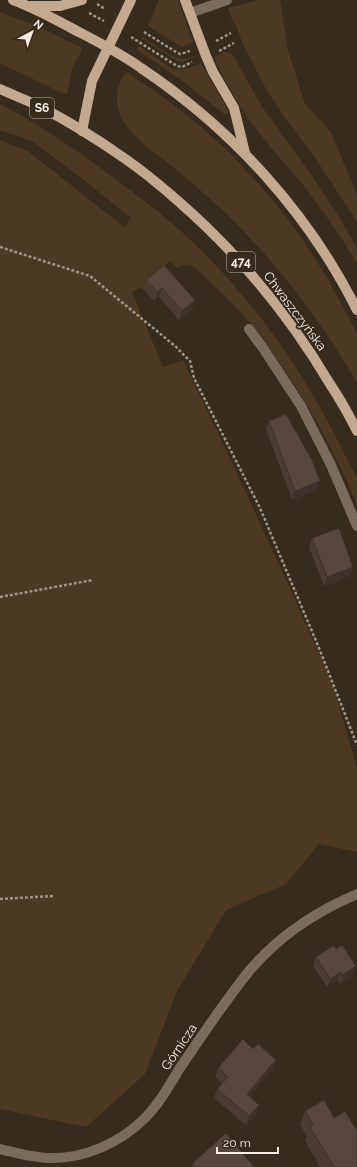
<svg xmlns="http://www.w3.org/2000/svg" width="357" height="1167" font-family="Raleway,sans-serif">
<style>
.green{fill:#4d3921}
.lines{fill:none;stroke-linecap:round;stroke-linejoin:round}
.path{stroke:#9c9389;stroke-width:2.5;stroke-dasharray:3 2;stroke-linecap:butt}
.minor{stroke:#796c5f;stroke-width:10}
.major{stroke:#c5a98f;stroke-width:10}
.wall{fill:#4a3c34}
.shaded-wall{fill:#3c312b}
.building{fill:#56463d;stroke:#3c312b}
.labels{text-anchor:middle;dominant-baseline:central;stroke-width:4;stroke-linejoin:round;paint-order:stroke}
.shield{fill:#362b1f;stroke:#bcb4aa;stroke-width:1}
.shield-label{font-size:12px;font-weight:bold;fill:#f5eee6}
.street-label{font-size:13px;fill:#f5eee6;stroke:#362b1f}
</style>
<rect width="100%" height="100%" fill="#362b1f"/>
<g class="green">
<polygon points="159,0 178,0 193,42 182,47 148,26"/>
<polygon points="260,0 280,0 288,50 305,104 331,132 357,195 357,222 314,156 283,115 265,87 242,42 236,25 232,20 228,8"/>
<polygon points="0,12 37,26 81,47 82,50 73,66 67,94 64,94 0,63"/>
<path d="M142 37 174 57C183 61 189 58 198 54L199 55 183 62H179L141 39Z"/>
<path d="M139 46 171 68C182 72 191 67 201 63L228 110V114L226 115 224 114 184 82 139 51 137 48Z"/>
<path d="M224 52 230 53 233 55 261 105 312 176 341 220 357 248V263C339 234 320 206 299 180 293 172 286 165 279 157 254 128 229 94 214 57Z"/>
<path d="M128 73 170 102 200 126 229 152 256 181 282 211 303 240 326 276 357 333V383C320 318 273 258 219 207 204 193 189 180 173 167 156 153 136 141 124 122 114 108 115 87 125 74Z"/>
<path d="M0 104C36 123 69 145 102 169 130 190 159 211 185 235 239 285 286 346 322 411 331 427 339 443 347 459 350 465 354 472 357 478 357 486 357 497 357 505 336 454 310 406 278 361 270 349 262 337 253 326 236 306 216 288 197 269 191 265 184 263 176 268L170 261 143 287 132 292 163 367 183 360 229 456 293 595 334 688 357 768V852L319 844 286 884 226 910 177 991 145 1074 86 1127 0 1109V140L29 152 124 227 131 218 84 180 32 141 0 130Z"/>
</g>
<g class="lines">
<g class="path">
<polyline points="97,4 105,9"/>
<polyline points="89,13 104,21"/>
<polyline points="144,32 176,52 180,54 190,51"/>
<polyline points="131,37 177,66 182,67 192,62"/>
<polyline points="216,41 231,33"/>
<polyline points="219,51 234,43"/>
<polyline points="0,247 90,276 175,346 190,361 194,378 260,508 319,648 357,745"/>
<polyline points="0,597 93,580"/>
<polyline points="0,899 53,896"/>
</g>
<g class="minor">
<polyline points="190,13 227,0"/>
<polyline points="249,329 263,348 301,406 331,465 357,526"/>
<path d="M0 1149C17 1153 33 1158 50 1158 84 1159 119 1143 143 1120 157 1107 168 1088 178 1071 201 1037 224 1002 250 970 278 937 317 911 357 894"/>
</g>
<g class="major">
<path d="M13 0C34 8 55 19 75 30 98 42 120 53 141 68 232 129 308 212 357 310"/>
<polyline points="185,0 206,56 213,72 234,108 245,153"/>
<polyline points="31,6 60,6 82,0"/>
<path d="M0 89C13 95 26 100 39 106 68 121 97 139 124 158 143 171 161 186 178 201 239 254 289 315 330 384 340 399 349 415 357 431"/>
<polyline points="82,131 92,81 131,0"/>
</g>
</g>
<g class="wall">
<polygon points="146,280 195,300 192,309 179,320 159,297 154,301 143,289"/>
<polygon points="269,421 317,490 292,500 266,429"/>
<polygon points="312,538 350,576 324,586 309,547"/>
<polygon points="316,957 353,975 340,984 338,980 327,987 313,966"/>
<polygon points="253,1049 273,1069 249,1096 256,1114 246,1125 214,1098 217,1089 222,1083 215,1077 218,1068"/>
<polygon points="305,1111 357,1167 320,1167 305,1141 307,1137 300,1125"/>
<polygon points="193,1163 254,1167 191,1167"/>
</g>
<g class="shaded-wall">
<polygon points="162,288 159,297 154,301 158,292"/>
<polygon points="195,300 192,309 179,320 182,311"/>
<polygon points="320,481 317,490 292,500 295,491"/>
<polygon points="353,567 350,576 324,586 327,577"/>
<polygon points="356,966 353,975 340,984 343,975"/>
<polygon points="341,972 338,980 327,987 330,979"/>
<polygon points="276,1060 273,1069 244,1102 247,1094"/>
<polygon points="259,1105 256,1114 246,1125 249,1116"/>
</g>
<g class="building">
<polygon points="164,265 195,300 182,311 162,288 158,292 146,280"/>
<polygon points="286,414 312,460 320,481 295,491 269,421"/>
<polygon points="339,528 353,567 327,577 312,538"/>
<polygon points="334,945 336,949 342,945 356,966 343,975 341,972 330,979 316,957"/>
<polygon points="243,1039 253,1049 258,1044 276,1060 247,1094 259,1105 249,1116 217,1089 228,1077 218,1068"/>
<polygon points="324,1100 334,1118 345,1111 357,1131 357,1167 334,1167 310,1127 313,1125 305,1111"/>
<polygon points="226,1133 254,1167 195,1167 193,1163"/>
</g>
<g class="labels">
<g class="shield">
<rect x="30" y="98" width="24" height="20" rx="3"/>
<rect x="227" y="252" width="28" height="20" rx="3"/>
</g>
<g class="shield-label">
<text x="42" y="108">S6</text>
<text x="241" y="262">474</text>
</g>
<g class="street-label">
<text transform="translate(295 311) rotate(53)">Chwaszczyńska</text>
<text transform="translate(179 1047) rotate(-56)">Górnicza</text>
</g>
</g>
<g transform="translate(32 32) rotate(41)" stroke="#362b1f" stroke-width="3" paint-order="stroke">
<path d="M0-3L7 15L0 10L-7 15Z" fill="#f5eee6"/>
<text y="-6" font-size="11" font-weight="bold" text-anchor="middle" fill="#f5eee6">N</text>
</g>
<path d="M217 1147v6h61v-6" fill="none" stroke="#f5eee6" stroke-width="2"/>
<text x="223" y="1147" font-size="12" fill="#f5eee6" stroke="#362b1f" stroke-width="3" paint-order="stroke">20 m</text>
</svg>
